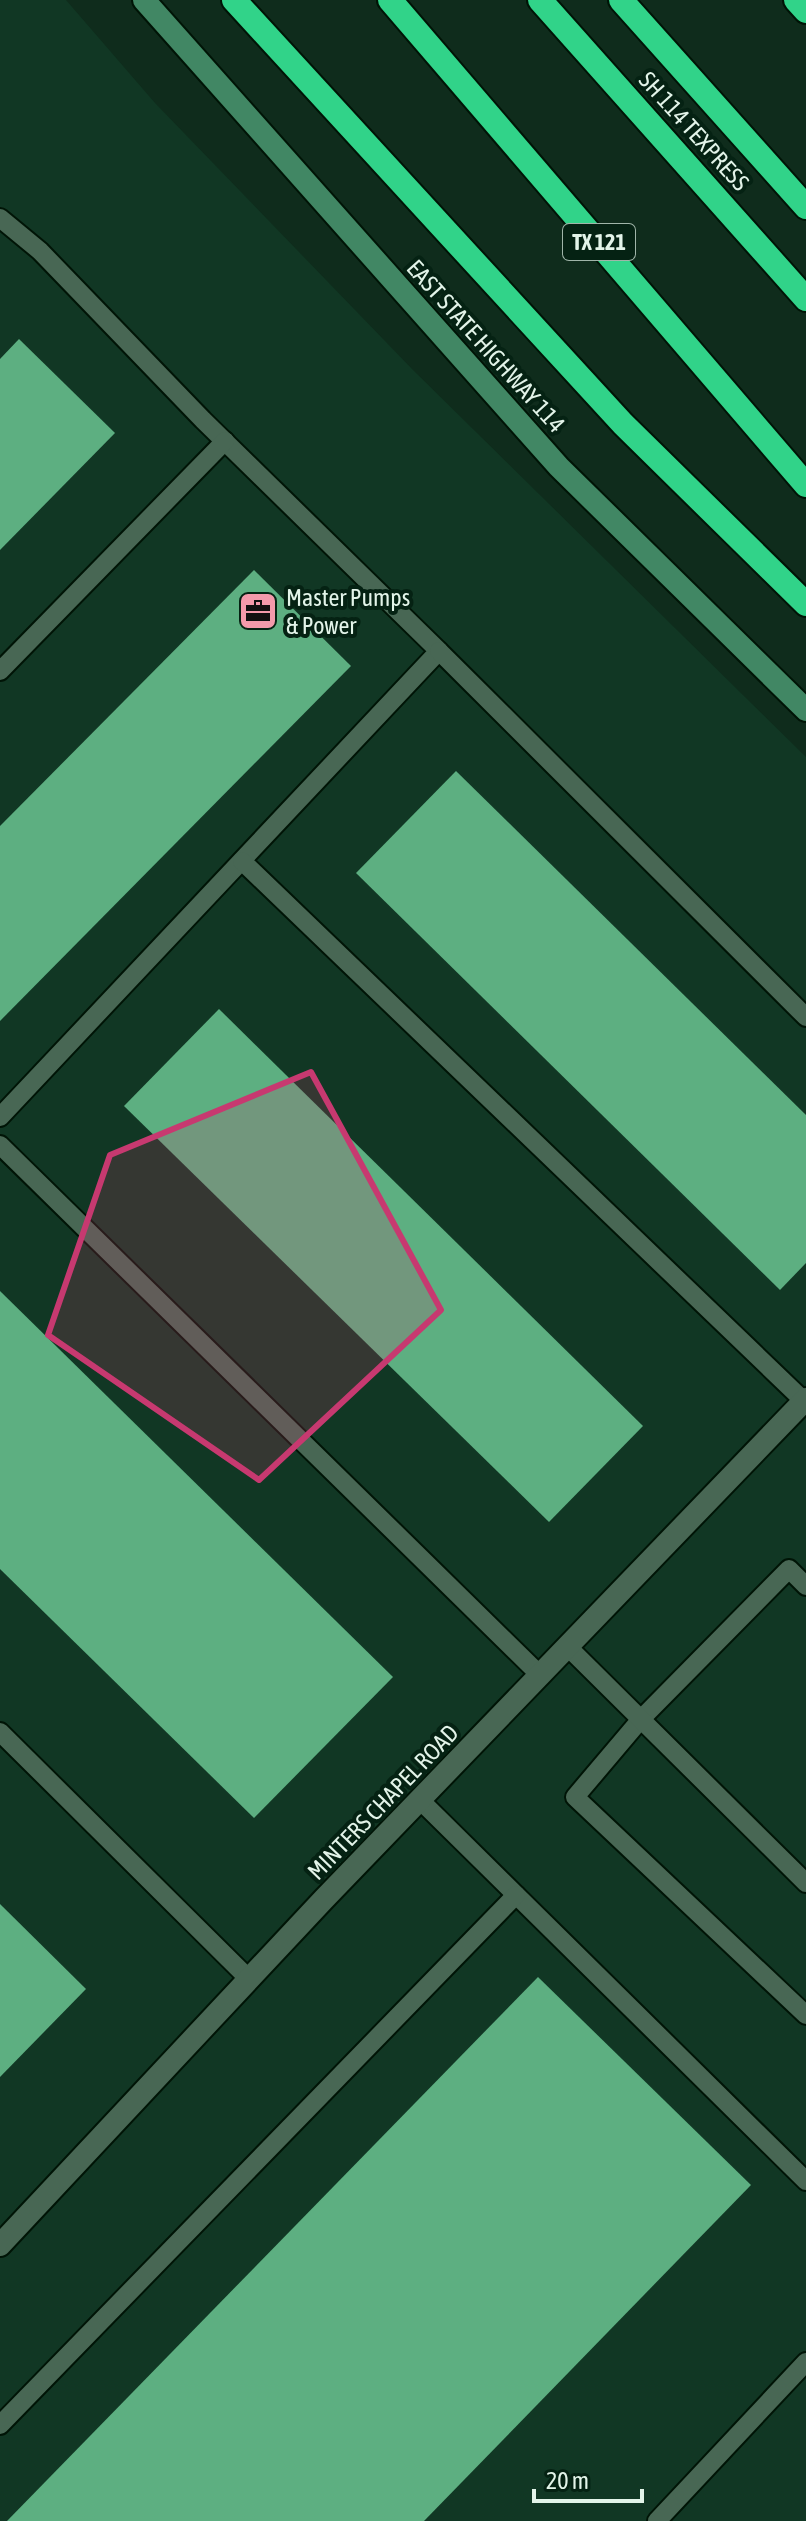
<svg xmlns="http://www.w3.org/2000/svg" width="806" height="2521" font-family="'Asap Condensed',sans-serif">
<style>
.built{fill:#113724}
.building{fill:#5daf81}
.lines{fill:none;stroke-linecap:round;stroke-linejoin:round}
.service-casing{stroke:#001406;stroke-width:22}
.minor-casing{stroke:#001406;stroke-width:26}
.secondary-casing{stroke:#001406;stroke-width:26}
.motorway-casing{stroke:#001406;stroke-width:28}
.service{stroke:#486754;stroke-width:18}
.minor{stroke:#486754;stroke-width:22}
.secondary{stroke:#418764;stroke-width:22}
.motorway{stroke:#31d389;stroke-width:24}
.marked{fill:#c73970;fill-opacity:0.2;stroke:#c73970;stroke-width:6;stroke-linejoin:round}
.labels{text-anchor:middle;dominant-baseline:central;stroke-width:8;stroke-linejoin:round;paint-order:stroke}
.shield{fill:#052213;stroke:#a0b5a9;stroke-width:2}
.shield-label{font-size:22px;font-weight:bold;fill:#e3f4e9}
.street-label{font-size:24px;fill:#e3f4e9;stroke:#052213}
.poi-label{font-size:24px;fill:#e3f4e9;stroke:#052213;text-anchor:start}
</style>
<rect width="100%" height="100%" fill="#0f2c1c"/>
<polygon class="built" points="0,0 66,0 155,103 413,370 806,757 806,2521 0,2521"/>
<g class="building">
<polygon points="19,339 115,433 0,550 0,359"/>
<polygon points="254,570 351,666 0,1021 0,826"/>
<polygon points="456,771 806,1115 806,1263 780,1290 356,873"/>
<polygon points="219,1009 643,1426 549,1522 124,1106"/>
<polygon points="0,1291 393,1677 254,1818 0,1569"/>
<polygon points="0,1904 86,1989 0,2077"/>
<polygon points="538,1977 751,2185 424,2521 7,2521"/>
</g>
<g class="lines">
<g class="service-casing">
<g id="service">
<polyline points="0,218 40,251 203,420 439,651 0,1117"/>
<polyline points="439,651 806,1017"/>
<polyline points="0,671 225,441"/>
<polyline points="242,861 804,1401"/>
<polyline points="0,1145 541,1676"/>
<polyline points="806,1586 789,1569 641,1719 575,1797 806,2015"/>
<polyline points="568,1647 806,1883"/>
<polyline points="0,1732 249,1979"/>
<polyline points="421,1801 806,2181"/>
<polyline points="0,2425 516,1895"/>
<polyline points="657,2521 806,2362"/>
</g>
</g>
<g class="minor-casing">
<polyline id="minor" points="0,2245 324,1899 806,1399"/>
</g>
<g class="secondary-casing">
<polyline id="secondary" points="144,0 559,467 806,710"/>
</g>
<g class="motorway-casing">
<g id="motorway">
<polyline points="234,0 623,424 806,604"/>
<polyline points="390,0 806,485"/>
<polyline points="540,0 806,299"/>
<polyline points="621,0 806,207"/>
<polyline points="796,0 806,11"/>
</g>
</g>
<use href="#service" class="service"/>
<use href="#minor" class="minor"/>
<use href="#secondary" class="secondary"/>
<use href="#motorway" class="motorway"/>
</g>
<path class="marked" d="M311 1072 441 1310 259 1480 48 1335 110 1155Z"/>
<defs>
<g id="office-square" transform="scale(2)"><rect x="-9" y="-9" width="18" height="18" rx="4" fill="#f39aab" stroke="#052213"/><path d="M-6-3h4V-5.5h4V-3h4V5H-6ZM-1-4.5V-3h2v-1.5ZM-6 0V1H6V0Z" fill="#111"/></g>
</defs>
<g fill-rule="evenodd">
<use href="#office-square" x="258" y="611"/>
</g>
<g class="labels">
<rect class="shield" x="563" y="224" width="72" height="36" rx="6"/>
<g class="shield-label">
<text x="599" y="242">TX 121</text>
</g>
<g class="street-label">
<text transform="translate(694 131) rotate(48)">SH 114 TEXPRESS</text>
<text transform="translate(486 346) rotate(48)">EAST STATE HIGHWAY 114</text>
<text transform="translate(383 1802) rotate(-46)">MINTERS CHAPEL ROAD</text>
</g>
<g class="poi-label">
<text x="286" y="597">Master Pumps<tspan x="286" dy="28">&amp; Power</tspan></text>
</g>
</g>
<path d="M534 2489v12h108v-12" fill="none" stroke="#e3f4e9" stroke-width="4"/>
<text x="546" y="2489" font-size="24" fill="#e3f4e9" stroke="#052213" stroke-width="6" paint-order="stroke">20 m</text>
</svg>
